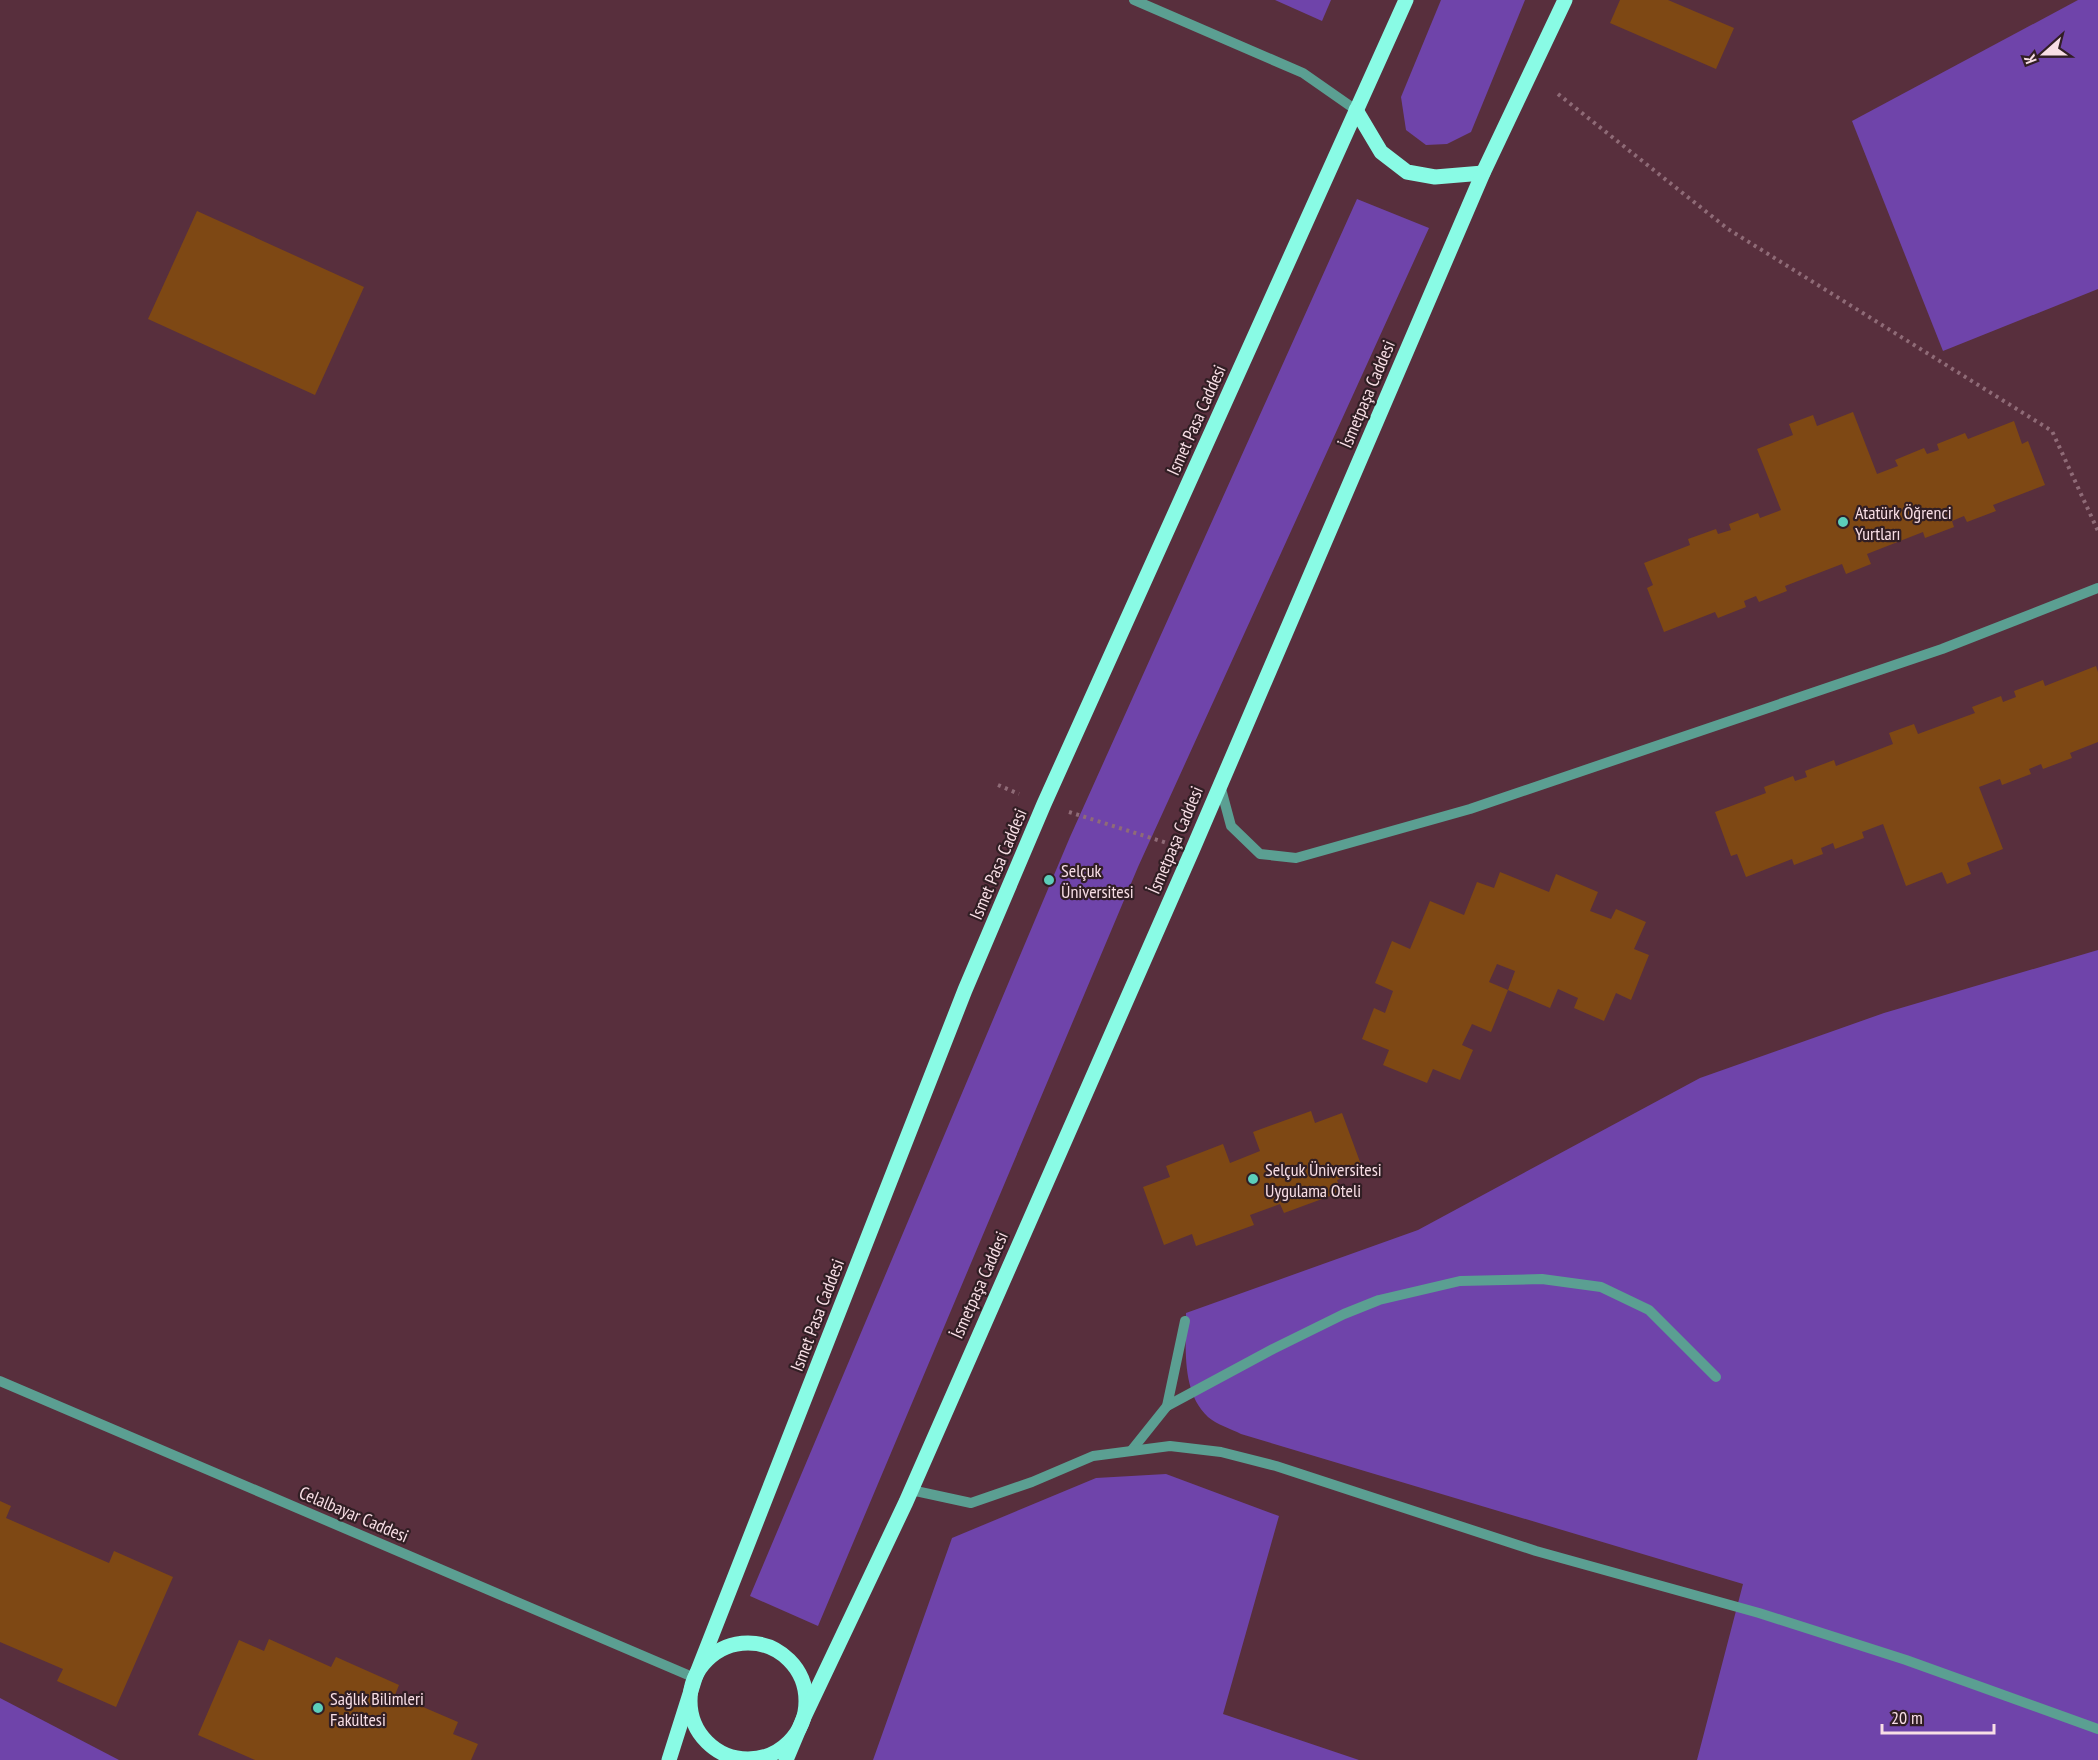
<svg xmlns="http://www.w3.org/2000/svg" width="2098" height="1760" font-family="'PT Sans Narrow',sans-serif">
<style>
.green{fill:#6f44aa}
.building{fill:#7e4814}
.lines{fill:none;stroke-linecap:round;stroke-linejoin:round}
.path{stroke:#8f6b77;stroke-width:4;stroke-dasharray:3 4.5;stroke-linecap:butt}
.minor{stroke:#5b9f92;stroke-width:10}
.major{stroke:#89fbe5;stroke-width:15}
.poi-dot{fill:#5cceba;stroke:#311e24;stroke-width:2}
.labels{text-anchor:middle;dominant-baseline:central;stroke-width:4.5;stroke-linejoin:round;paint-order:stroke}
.street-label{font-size:18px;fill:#f8dee5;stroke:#311e24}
.poi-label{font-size:18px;fill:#f8dee5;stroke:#311e24;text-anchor:start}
</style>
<rect width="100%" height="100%" fill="#582f3d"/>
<g class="green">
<polygon points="1275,0 1331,0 1322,21"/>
<polygon points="1441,0 1525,0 1471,132 1447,144 1426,145 1406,130 1401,97"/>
<polygon points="2078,0 2098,0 2098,289 1943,351 1852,121"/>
<polygon points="1357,199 1429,228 1138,867 818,1626 750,1596 1070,837"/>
<path d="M2098 950V1760H1697L1743 1584 1241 1434C1231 1429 1216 1424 1208 1417 1181 1392 1186 1347 1186 1313L1418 1230 1700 1078 1884 1013Z"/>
<polygon points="1166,1474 1279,1516 1223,1714 1359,1760 873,1760 952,1538 1096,1478"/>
<polygon points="0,1698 119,1760 0,1760"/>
</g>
<g class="building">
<polygon points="1620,0 1668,0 1734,28 1716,69 1610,23"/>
<polygon points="197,211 364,287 315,395 148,319"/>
<polygon points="1853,412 1877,474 1898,466 1895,460 1924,448 1927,454 1939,450 1937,444 1965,433 1968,439 2014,421 2022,444 2028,441 2045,485 1993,505 1996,511 1967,522 1964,516 1952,521 1954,527 1925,538 1923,532 1867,554 1871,564 1846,574 1842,564 1785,586 1787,591 1759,602 1756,596 1744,601 1746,607 1718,618 1715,612 1664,632 1647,588 1653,585 1644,563 1690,545 1688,539 1716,529 1718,534 1731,530 1729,524 1758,513 1760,518 1781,510 1757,449 1793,435 1789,424 1813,415 1817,426"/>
<polygon points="2096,666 2098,672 2098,742 2070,753 2072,758 2043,769 2041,764 2029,769 2031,774 2002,785 2000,779 1979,787 2003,849 1967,863 1971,874 1947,884 1942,872 1906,886 1883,824 1862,832 1864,838 1835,849 1833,843 1821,848 1823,854 1794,865 1792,859 1746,877 1737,854 1731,856 1715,812 1766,793 1764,787 1793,776 1795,781 1807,777 1805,771 1834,760 1836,766 1893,744 1889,733 1914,724 1918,734 1975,713 1972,707 2001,696 2003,702 2016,697 2014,691 2043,680 2045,686"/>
<polygon points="1500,872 1549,892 1556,874 1598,892 1590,911 1611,919 1616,909 1646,922 1634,949 1649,955 1631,1000 1616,993 1604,1021 1574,1008 1578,998 1558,989 1550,1008 1508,990 1515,971 1497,964 1489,982 1508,990 1491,1032 1472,1024 1462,1045 1473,1050 1460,1080 1433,1069 1427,1083 1383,1065 1389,1050 1362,1039 1374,1008 1385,1013 1393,991 1375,983 1392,941 1410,949 1430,901 1464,915 1477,882 1494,888"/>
<polygon points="1311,1111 1315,1123 1342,1113 1363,1170 1337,1180 1341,1192 1284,1213 1280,1204 1250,1215 1254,1225 1196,1246 1192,1234 1164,1245 1143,1187 1170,1177 1166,1166 1223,1144 1230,1163 1260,1151 1253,1132"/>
<polygon points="0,1501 11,1506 6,1518 109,1563 114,1551 173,1577 116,1707 57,1681 63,1669 0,1642"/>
<polygon points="269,1639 331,1667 336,1657 399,1685 395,1695 458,1722 453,1734 478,1744 471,1760 255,1760 198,1735 239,1640 264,1651"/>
</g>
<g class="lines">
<g class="path">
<polyline points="1558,94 1728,229 2052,431 2098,531"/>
<polyline points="998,785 1019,794"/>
<polyline points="1069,812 1167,843"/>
</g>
<g class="minor">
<polyline points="1134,0 1303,73 1356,110"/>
<polyline points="1220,785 1231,826 1260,854 1296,858 1470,809 1942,649 2098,588"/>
<polyline points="0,1381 695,1678"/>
<polyline points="1167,1406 1273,1349 1344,1314 1379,1300 1460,1281 1542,1279 1601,1287 1649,1310 1716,1377"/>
<polyline points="1131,1451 1167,1406 1185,1321"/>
<polyline points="911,1490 971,1503 1032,1482 1093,1456 1170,1446 1221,1452 1276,1466 1536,1551 1759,1613 1906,1660 2098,1729"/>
</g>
<g class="major">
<polyline points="1356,110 1381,152 1407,172 1435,177 1483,173"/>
<circle cx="748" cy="1701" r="58"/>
<polyline points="669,1760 695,1678 965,990 1044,804 1406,0"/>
<polyline points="786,1760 804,1717 906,1502 1192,851 1483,173 1565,0"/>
</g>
</g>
<g class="poi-dot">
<circle cx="1843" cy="522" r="6"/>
<circle cx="1049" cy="880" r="6"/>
<circle cx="1253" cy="1179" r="6"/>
<circle cx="318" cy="1708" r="6"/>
</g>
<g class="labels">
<g class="street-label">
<text transform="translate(1367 394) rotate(-67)">İsmetpaşa Caddesi</text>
<text transform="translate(1196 420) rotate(-66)">Ismet Pasa Caddesi</text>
<text transform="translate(1175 840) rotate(-67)">İsmetpaşa Caddesi</text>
<text transform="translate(998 864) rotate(-67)">Ismet Pasa Caddesi</text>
<text transform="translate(979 1285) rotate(-66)">İsmetpaşa Caddesi</text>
<text transform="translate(817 1315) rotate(-69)">Ismet Pasa Caddesi</text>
<text transform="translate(354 1514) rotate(23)">Celalbayar Caddesi</text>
</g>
<g class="poi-label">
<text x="1855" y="512">Atatürk Öğrenci<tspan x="1855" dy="21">Yurtları</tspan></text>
<text x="1061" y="870">Selçuk<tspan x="1061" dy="21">Üniversitesi</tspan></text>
<text x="1265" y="1169">Selçuk Üniversitesi<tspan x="1265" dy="21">Uygulama Oteli</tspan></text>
<text x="330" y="1698">Sağlık Bilimleri<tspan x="330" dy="21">Fakültesi</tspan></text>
</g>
</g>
<g transform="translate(2044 54) rotate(249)" stroke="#311e24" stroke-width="4.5" paint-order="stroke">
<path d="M0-4.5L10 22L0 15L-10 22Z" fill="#f8dee5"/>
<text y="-9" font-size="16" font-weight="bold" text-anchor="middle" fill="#f8dee5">K</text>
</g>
<path d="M1882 1724v9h112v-9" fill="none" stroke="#f8dee5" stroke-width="3"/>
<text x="1891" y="1724" font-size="18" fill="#f8dee5" stroke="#311e24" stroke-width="4.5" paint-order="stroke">20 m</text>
</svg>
